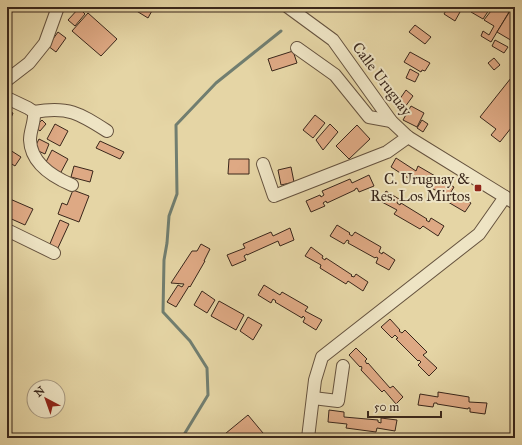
<svg xmlns="http://www.w3.org/2000/svg" width="522" height="445" font-family="'IM FELL Great Primer',serif">
<style>
.lines{fill:none;stroke-linecap:round;stroke-linejoin:round}
.stream{stroke:#717e70;stroke-width:3}
.building{fill:#dea984;stroke:#3a271b}
.minor-casing{stroke:#65523e;stroke-width:14}
.minor{stroke:#eee4c4;stroke-width:12}
.poi-dot{fill:#8f2418;stroke:#eee4c4;stroke-width:1.5}
.labels{text-anchor:middle;dominant-baseline:central;stroke-width:4;stroke-linejoin:round;paint-order:stroke}
.street-label{font-size:15px;fill:#3a271b;stroke:#eee4c4}
.poi-label{font-size:15px;fill:#3a271b;stroke:#eee4c4;text-anchor:end}
</style>
<rect width="100%" height="100%" fill="#e5d5a5"/>
<filter id="stains"><feTurbulence type="fractalNoise" baseFrequency=".005" numOctaves="4"/><feColorMatrix values="0 0 0 0 .2 0 0 0 0 .09 0 0 0 0 .02 0 0 0 .5 -.17"/></filter>
<radialGradient id="worn" r=".72"><stop offset=".6" stop-color="#630" stop-opacity="0"/><stop offset="1" stop-color="#630" stop-opacity=".3"/></radialGradient>
<g class="lines">
<polyline class="stream" points="182,438 208,395 207,368 190,341 163,312 164,260 167,243 169,216 177,194 176,125 216,83 281,31"/>
</g>
<g class="building">
<polygon points="130,7 154,7 148,18"/>
<polygon points="448,7 452,7 460,12 455,21 444,14"/>
<polygon points="474,7 491,7 483,19 471,12"/>
<polygon points="494,7 504,7 503,8 509,12 491,42 481,36 483,31 489,35 494,26 484,20"/>
<polygon points="79,8 85,14 75,26 68,20"/>
<polygon points="510,11 515,15 514,42 497,32"/>
<polygon points="88,13 117,39 101,56 72,31"/>
<polygon points="415,25 431,37 425,44 409,32"/>
<polygon points="58,32 66,38 56,52 48,46"/>
<polygon points="495,40 508,47 504,53 492,46"/>
<polygon points="293,51 297,63 272,71 268,59"/>
<polygon points="410,52 430,63 425,71 422,70 421,72 404,62"/>
<polygon points="494,58 500,65 494,70 488,63"/>
<polygon points="410,69 419,74 415,82 406,78"/>
<polygon points="511,78 515,82 515,123 500,142 491,135 496,129 480,117"/>
<polygon points="406,90 413,96 402,111 395,106"/>
<polygon points="411,106 424,113 417,127 403,120"/>
<polygon points="7,111 13,113 8,125 7,125"/>
<polygon points="315,115 325,123 313,138 303,130"/>
<polygon points="42,120 46,124 40,131 35,127"/>
<polygon points="422,120 428,124 423,132 417,128"/>
<polygon points="55,124 68,131 60,146 47,139"/>
<polygon points="330,124 338,132 323,150 316,140"/>
<polygon points="357,125 370,139 349,159 336,146"/>
<polygon points="39,139 49,144 45,154 34,149"/>
<polygon points="100,141 124,152 120,159 96,148"/>
<polygon points="10,150 21,157 15,166 7,161 7,156"/>
<polygon points="52,150 68,159 60,174 44,166"/>
<polygon points="396,158 416,171 418,166 454,187 451,192 454,194 455,193 471,203 465,212 448,202 451,199 412,177 413,176 410,174 408,178 391,167"/>
<polygon points="229,159 249,159 249,174 228,174"/>
<polygon points="74,166 93,171 90,182 71,177"/>
<polygon points="291,167 294,182 281,185 278,170"/>
<polygon points="369,175 374,186 359,192 357,188 355,189 355,190 327,203 326,201 323,203 325,206 311,212 306,201 320,195 321,197 324,195 322,191 350,179 352,183"/>
<polygon points="73,190 89,196 79,222 58,214 62,203 67,205"/>
<polygon points="386,191 399,199 397,203 400,205 401,203 427,219 426,220 429,222 431,218 444,226 438,236 423,226 420,229 394,214 397,210 380,201"/>
<polygon points="10,199 33,209 25,225 7,217 7,205"/>
<polygon points="60,220 69,224 57,250 49,246"/>
<polygon points="337,225 350,233 349,234 352,236 355,232 381,247 379,252 382,254 383,252 395,260 389,270 376,263 378,258 376,257 375,258 348,243 349,241 347,240 344,244 330,236"/>
<polygon points="290,228 294,240 280,246 278,241 247,255 247,254 244,256 246,260 232,266 227,255 245,248 243,244 271,232 273,236"/>
<polygon points="201,244 210,249 204,261 205,261 190,287 189,286 176,307 167,302 178,285 182,287 184,284 171,283 192,251 197,251"/>
<polygon points="311,247 323,256 322,258 325,260 326,258 352,275 351,276 354,277 356,274 368,282 363,291 348,281 346,284 320,268 321,265 305,256"/>
<polygon points="264,285 280,295 282,292 308,307 305,311 322,320 316,330 303,322 305,318 303,316 302,318 275,302 276,301 273,299 271,303 258,295"/>
<polygon points="202,291 215,300 207,313 194,305"/>
<polygon points="219,301 244,315 236,330 211,316"/>
<polygon points="248,317 262,325 253,340 240,331"/>
<polygon points="390,319 400,330 399,331 402,333 405,330 427,352 423,355 437,368 429,376 418,365 421,362 419,360 418,361 396,339 398,338 395,335 392,338 381,327"/>
<polygon points="356,348 367,359 365,361 367,364 368,363 390,388 393,386 403,397 396,404 384,390 382,392 361,370 362,368 361,366 360,367 349,355"/>
<polygon points="438,392 469,397 469,402 487,403 485,414 470,412 470,408 468,408 468,409 437,404 437,403 434,403 433,407 418,405 420,394 438,397"/>
<polygon points="329,410 344,412 344,417 378,420 378,422 381,423 381,418 397,420 395,431 377,428 376,432 346,428 347,424 328,422"/>
<polygon points="248,415 263,433 257,438 220,438"/>
</g>
<g class="lines">
<g class="minor-casing">
<g id="minor">
<polyline points="288,7 333,40 391,121 408,137 515,203"/>
<polyline points="7,8 7,7"/>
<polyline points="297,48 335,75 369,117 391,121"/>
<polyline points="7,80 29,63 45,43 58,7"/>
<path d="M7 98 28 108 34 112C35 122 30 130 30 140 31 163 53 177 72 185"/>
<path d="M34 112C68 106 79 113 107 131"/>
<polyline points="263,164 274,196 387,152 408,137"/>
<polyline points="7,230 54,253"/>
<polyline points="313,398 338,401 343,366"/>
<polyline points="308,438 315,380 322,357 479,234 505,197"/>
</g>
</g>
<use href="#minor" class="minor"/>
</g>
<rect class="poi-dot" x="474" y="184" width="8" height="8" rx="2"/>
<g class="labels">
<g class="street-label">
<text transform="translate(382 79) rotate(53)">Calle Uruguay</text>
</g>
<g class="poi-label">
<text x="470" y="179">C. Uruguay &amp;<tspan x="470" dy="17">Res. Los Mirtos</tspan></text>
</g>
</g>
<rect width="522" height="445" fill="none" stroke="#e5d5a5" stroke-width="24"/>
<rect x="8" y="8" width="506" height="429" fill="none" stroke="#3a271b" stroke-width="2"/>
<rect x="12" y="12" width="498" height="421" fill="none" stroke="#3a271b"/>
<g transform="translate(46 399) rotate(319)"><circle r="19" fill="#eee4c4" stroke="#a69880"/>
<path d="M0-3L7 15L0 10L-7 15Z" fill="#8f2418"/>
<text y="-6" font-size="11" font-weight="bold" text-anchor="middle" fill="#3a271b">N</text>
</g>
<path d="M368 411v6h73v-6" fill="none" stroke="#3a271b" stroke-width="2"/>
<text x="374" y="411" font-size="12" fill="#3a271b" stroke="#eee4c4" stroke-width="3" paint-order="stroke">50 m</text>
<rect width="100%" height="100%" filter="url(#stains)"/>
<rect width="100%" height="100%" fill="url(#worn)"/>
</svg>
